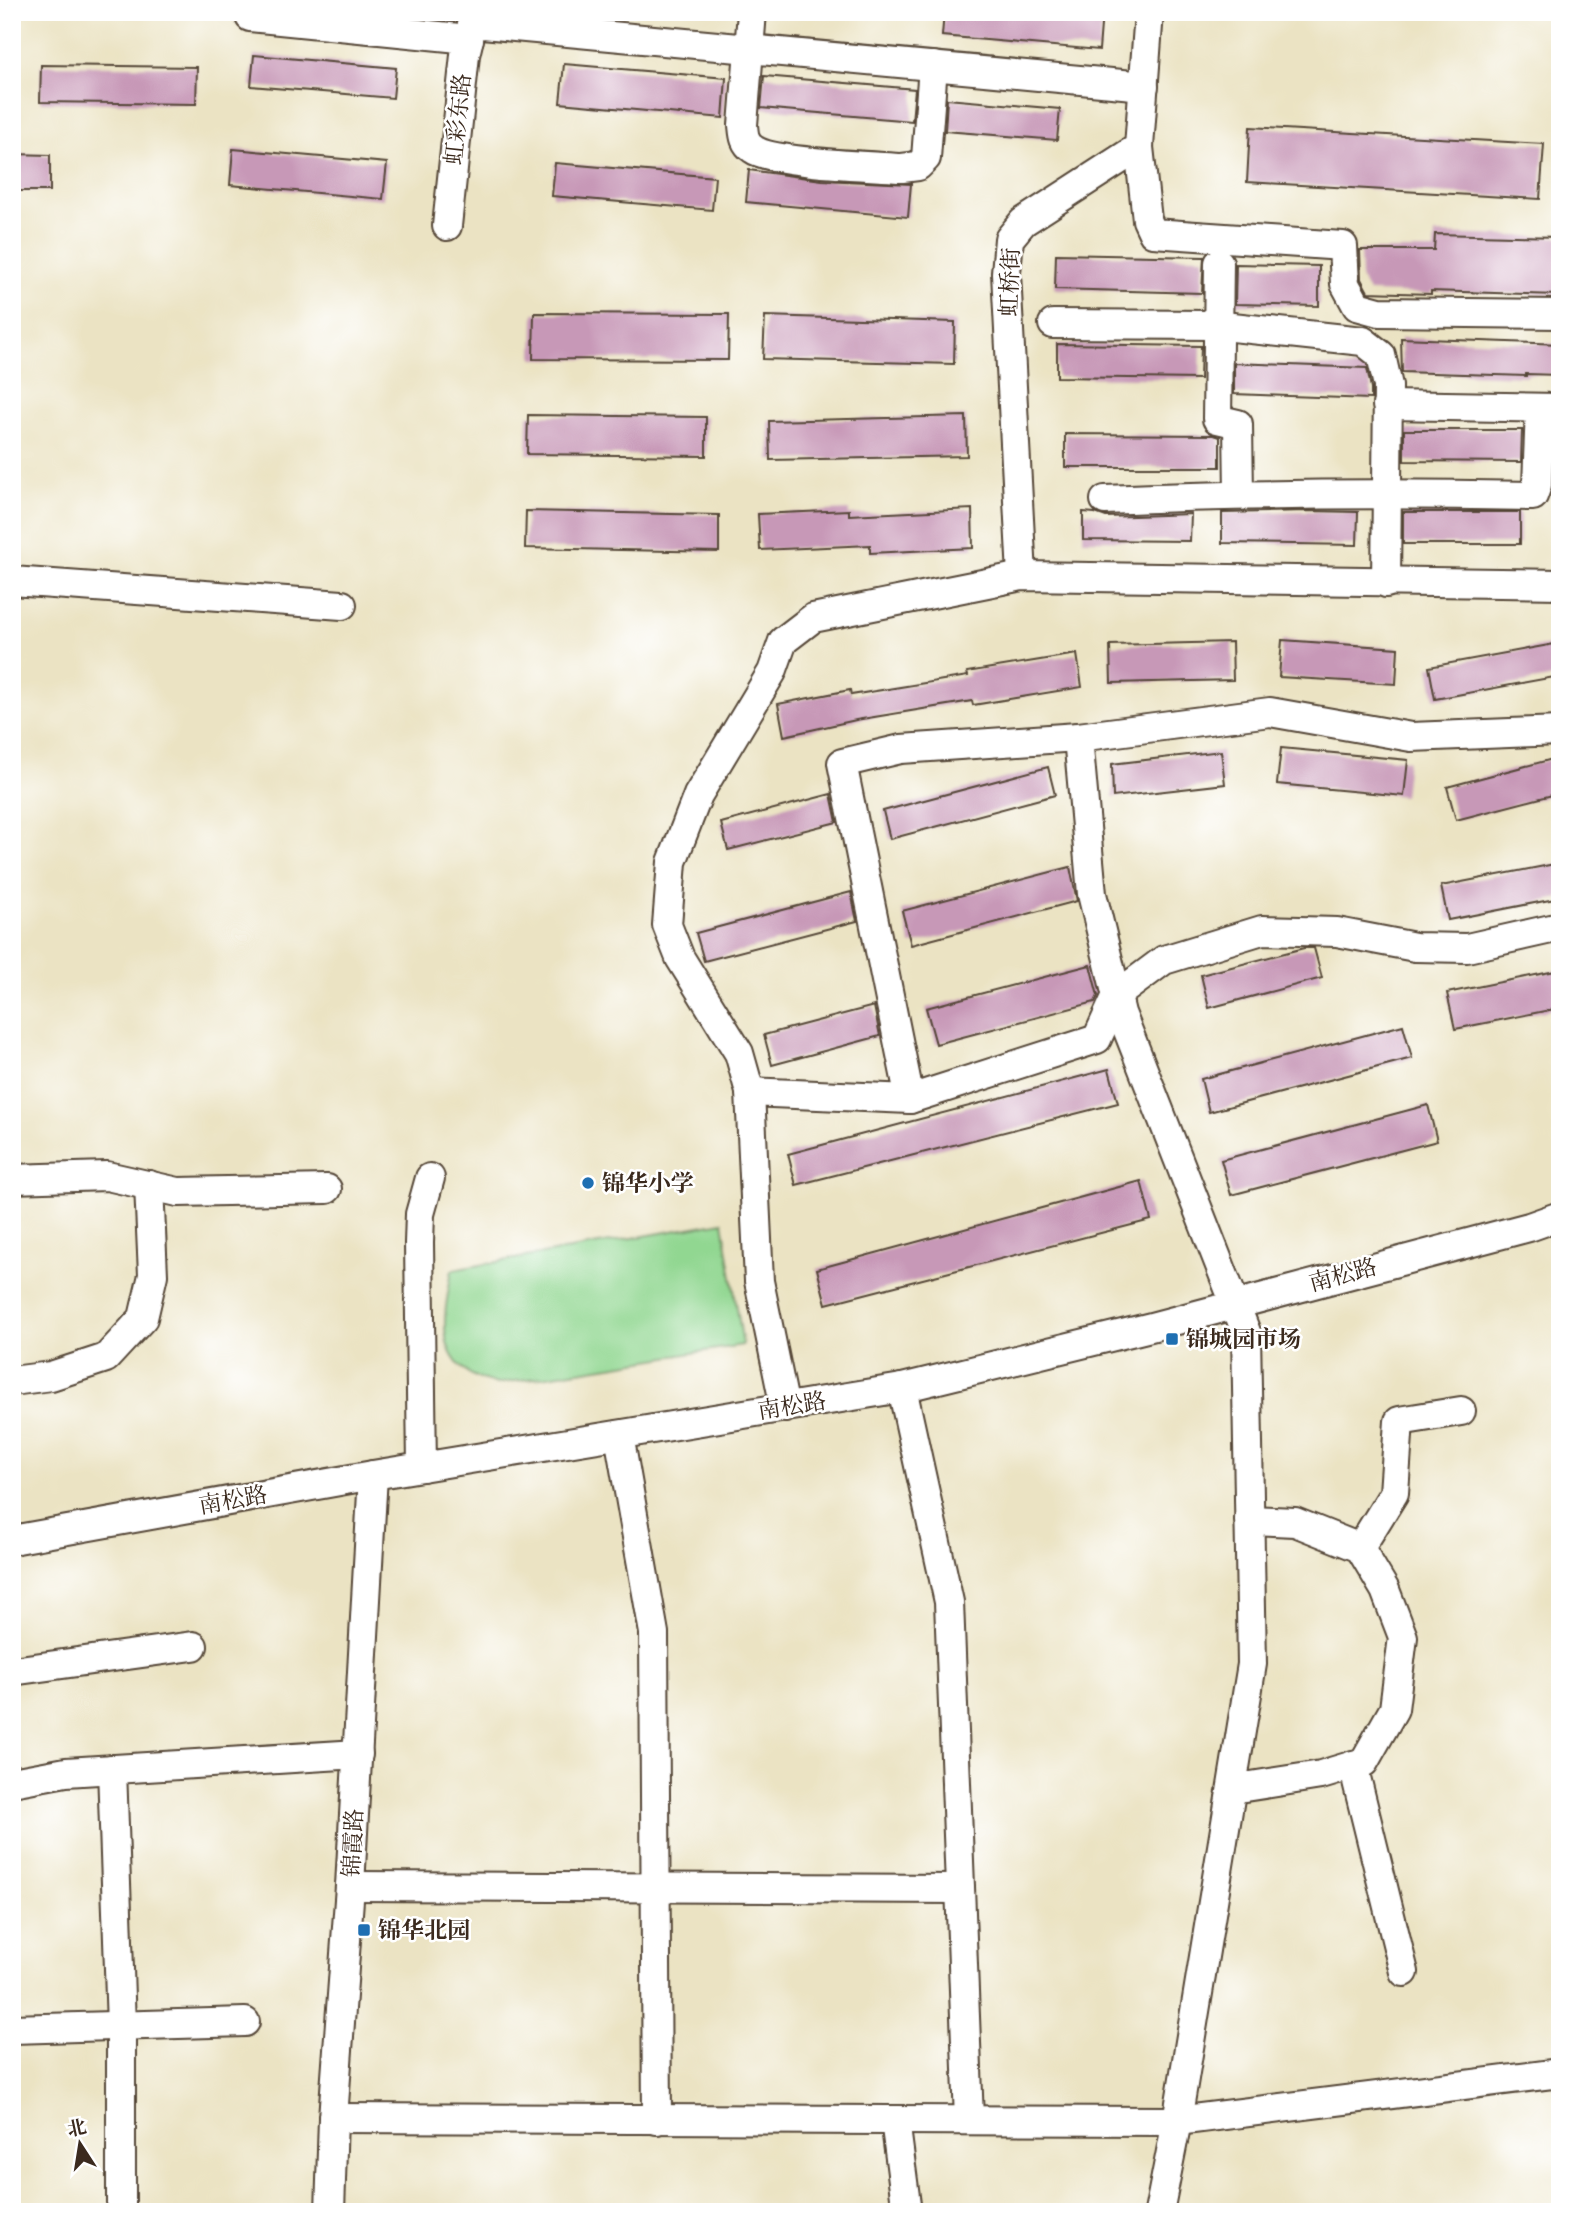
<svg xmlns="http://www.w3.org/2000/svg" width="1572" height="2224" font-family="Cardo,'Noto Serif SC',serif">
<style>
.green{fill:#91d791;stroke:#668058;stroke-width:2}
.building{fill:#c798b7}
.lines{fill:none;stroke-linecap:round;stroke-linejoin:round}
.minor-casing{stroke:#554637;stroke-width:32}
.minor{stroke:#fff;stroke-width:28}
.poi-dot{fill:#1f6fb2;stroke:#fff;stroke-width:2.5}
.labels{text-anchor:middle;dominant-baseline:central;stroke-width:5;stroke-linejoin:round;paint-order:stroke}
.street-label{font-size:23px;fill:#3b2a1e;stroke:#fff}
.poi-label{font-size:23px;font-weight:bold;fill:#3b2a1e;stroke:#fff;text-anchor:start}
</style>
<rect width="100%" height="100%" fill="#fff"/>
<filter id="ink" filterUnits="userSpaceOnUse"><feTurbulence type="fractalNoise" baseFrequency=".0143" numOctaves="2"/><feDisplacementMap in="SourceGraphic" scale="14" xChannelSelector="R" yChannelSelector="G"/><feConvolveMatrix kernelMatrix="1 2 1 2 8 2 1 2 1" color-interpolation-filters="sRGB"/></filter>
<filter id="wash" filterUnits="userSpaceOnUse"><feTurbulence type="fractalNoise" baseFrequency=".00686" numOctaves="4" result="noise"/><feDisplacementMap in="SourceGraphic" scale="28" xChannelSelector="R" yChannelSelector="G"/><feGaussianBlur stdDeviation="1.57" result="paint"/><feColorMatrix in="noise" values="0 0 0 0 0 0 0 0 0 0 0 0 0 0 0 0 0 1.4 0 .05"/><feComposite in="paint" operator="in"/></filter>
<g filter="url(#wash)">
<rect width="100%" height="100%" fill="#ebe3c3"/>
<path class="green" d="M723 1222 743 1345 497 1384C489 1381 479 1379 471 1375 433 1351 446 1307 452 1270Z"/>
<g id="blocks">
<g class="building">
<polygon points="944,12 1102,12 1099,50 942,36"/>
<polygon points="254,55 396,68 393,98 251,86"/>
<polygon points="564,64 726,78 723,118 560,103"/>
<polygon points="41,65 197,67 196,104 40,102"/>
<polygon points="764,76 915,89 912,121 761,108"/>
<polygon points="947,99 1060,109 1057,140 945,131"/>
<polygon points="1250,127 1544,144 1540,199 1247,182"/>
<polygon points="233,149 387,163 383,199 230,185"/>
<polygon points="12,154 50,155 50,191 12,191"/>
<polygon points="555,163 715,177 712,210 552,196"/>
<polygon points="749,170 822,180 911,184 908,217 746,202"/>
<polygon points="1435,234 1560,237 1560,295 1431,291 1431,294 1368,292 1361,279 1360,250 1434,250"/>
<polygon points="1056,254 1204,257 1202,293 1055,289"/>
<polygon points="1236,264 1319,266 1319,306 1235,304"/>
<polygon points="534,313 729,314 728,360 533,359"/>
<polygon points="765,316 955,322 954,364 763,359"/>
<polygon points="1401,338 1560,344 1560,375 1526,374 1526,376 1402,372"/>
<polygon points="1057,344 1201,346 1200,379 1057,377"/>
<polygon points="1234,363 1367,368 1371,388 1371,399 1234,394"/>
<polygon points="528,415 706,417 706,456 527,454"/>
<polygon points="966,416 967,456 770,460 769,421"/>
<polygon points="1404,430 1522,430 1521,462 1404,461"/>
<polygon points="1556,432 1560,432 1560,462 1555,462"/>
<polygon points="1065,434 1214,435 1220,437 1220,467 1065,467"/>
<polygon points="972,509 973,548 870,553 870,545 760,550 758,514 849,510 849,515"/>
<polygon points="526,511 719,515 719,552 525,548"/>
<polygon points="1309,511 1358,512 1357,545 1222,543 1222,513"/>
<polygon points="1083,512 1095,513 1106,517 1191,514 1190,541 1083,540"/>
<rect x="1403" y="512" width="117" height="32"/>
<polygon points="1282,640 1398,648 1396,684 1279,677"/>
<polygon points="1232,642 1233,680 1111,683 1110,645"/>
<polygon points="1560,643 1560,676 1435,699 1429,667"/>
<polygon points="1077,654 1082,687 973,705 972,701 856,720 784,736 778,704 850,690 851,695 968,676 967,672"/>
<polygon points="1281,748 1408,760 1404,796 1277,784"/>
<polygon points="1221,751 1225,784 1113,797 1112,764"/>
<polygon points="1560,757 1560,793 1456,820 1447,787"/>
<polygon points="1048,767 1055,795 890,839 883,811"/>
<polygon points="831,794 837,822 728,850 721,823"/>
<polygon points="1560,863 1560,898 1448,920 1441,886"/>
<polygon points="1070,867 1077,901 911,945 902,911"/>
<polygon points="851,892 857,921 704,961 696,933"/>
<polygon points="1304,948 1314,948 1322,978 1209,1008 1201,975"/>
<polygon points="1090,965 1098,996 1095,1002 936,1044 926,1008"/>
<polygon points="1560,970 1560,1008 1455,1029 1447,993"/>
<polygon points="874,1006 880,1036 772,1065 764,1035"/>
<polygon points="1403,1025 1412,1058 1209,1112 1201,1079"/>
<polygon points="1109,1069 1118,1103 796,1185 788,1154"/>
<polygon points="1428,1105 1437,1141 1231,1195 1221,1160"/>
<polygon points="1141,1181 1151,1220 826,1304 817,1269"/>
</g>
</g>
</g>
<g filter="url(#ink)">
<use href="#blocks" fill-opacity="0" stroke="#554637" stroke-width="2"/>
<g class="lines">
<g class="minor-casing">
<g id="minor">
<path d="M752 12 743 125C744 135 744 143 753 149 771 163 874 166 902 168L918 166 926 158 933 66"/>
<polyline points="250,17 469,39"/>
<polyline points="472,23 1144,86"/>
<polyline points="1139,147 1147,220 1153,233 1343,246 1345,284 1357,306 1379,312 1560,314"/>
<polyline points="447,226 465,55 473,21"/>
<polyline points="1219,263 1217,419 1238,424 1239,495"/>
<polyline points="1053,324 1214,325 1363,341 1381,355 1388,386 1386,583"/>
<polyline points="1387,405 1559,408"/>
<path d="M1105 500C1248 494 1390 493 1533 496L1537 485 1540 408"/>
<polyline points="1022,576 1006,273 1009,239 1023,222 1139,147 1149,12"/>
<polyline points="12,581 342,605"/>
<polyline points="1078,737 1092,894 1121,1013 1246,1332 1252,1664 1177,2121 1159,2212"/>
<polyline points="750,1092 910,1099 842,763 901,749 1078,737 1270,712 1411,737 1560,731"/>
<polyline points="910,1099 1097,1039 1117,995 1164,960 1262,930 1337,932 1415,947 1467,948 1560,927"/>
<polyline points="12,1179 107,1176 178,1192 327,1189"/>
<polyline points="12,1381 51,1376 106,1358 143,1318 153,1275 149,1185"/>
<polyline points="902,1388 949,1602 969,2120"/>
<polyline points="785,1408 759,1281 750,1092 739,1053 680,958 667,925 672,862 698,795 772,672 783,641 813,618 1022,576 1560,584"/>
<polyline points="619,1435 654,1633 657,2120"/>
<polyline points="422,1467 419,1243 420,1214 430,1178"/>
<polyline points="12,1540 373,1475 902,1388 1151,1327 1529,1227 1560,1216"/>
<polyline points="1360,1548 1394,1493 1399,1421 1461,1411"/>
<polyline points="12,1671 193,1646"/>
<polyline points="1353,1765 1404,1972"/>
<polyline points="112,1769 121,2026 121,2212"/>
<polyline points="12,1782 66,1772 358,1754"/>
<polyline points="1232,1789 1321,1775 1364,1762 1394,1709 1403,1637 1385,1590 1360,1548 1295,1522 1249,1520"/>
<polyline points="350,1886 960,1889"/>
<polyline points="12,2029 245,2022"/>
<polyline points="333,2118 1177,2121 1560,2073"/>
<polyline points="895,2120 907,2212"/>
<polyline points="330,2212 333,2118 350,1886 373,1475"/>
</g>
</g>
<use href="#minor" class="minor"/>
</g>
</g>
<g class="poi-dot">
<circle cx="588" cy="1183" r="7"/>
<rect x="1165" y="1332" width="14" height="14" rx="3.5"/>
<rect x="357" y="1923" width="14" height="14" rx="3.5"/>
</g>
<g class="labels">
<g class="street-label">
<text transform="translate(458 119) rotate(-84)">虹彩东路</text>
<text transform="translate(1010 282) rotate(-88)">虹桥街</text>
<text transform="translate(1343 1275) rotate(-15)">南松路</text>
<text transform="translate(792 1406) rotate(-9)">南松路</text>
<text transform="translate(233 1500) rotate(-10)">南松路</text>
<text transform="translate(353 1843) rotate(-87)">锦霞路</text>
</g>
<g class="poi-label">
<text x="602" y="1183">锦华小学</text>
<text x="1186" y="1339">锦城园市场</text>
<text x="378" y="1930">锦华北园</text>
</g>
</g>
<rect width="1572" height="2224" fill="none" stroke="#fff" stroke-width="42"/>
<g transform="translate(80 2144) rotate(348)" stroke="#ffffff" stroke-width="5" paint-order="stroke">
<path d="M0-5L12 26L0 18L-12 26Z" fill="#3b2a1e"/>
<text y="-10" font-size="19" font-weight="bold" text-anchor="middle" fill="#3b2a1e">北</text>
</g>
</svg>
